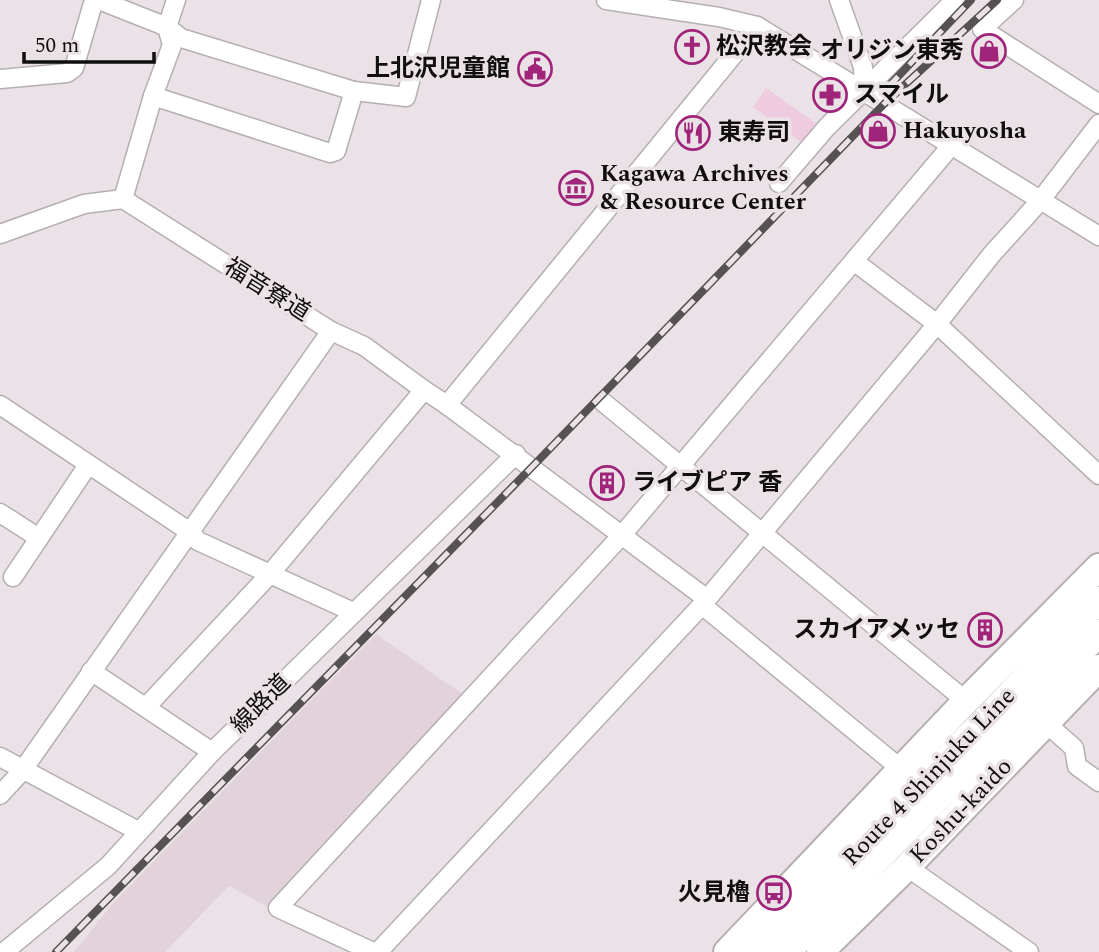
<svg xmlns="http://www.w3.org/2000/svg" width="1099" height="952" font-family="Spectral,'Noto Sans JP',serif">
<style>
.built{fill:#e2d3db}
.green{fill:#efcbe0}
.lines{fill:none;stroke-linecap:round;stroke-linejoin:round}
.minor-casing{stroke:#b5aeb2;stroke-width:21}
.highway-casing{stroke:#b5aeb2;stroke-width:30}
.minor{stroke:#fff;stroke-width:18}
.highway{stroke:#fff;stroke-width:26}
.rail-casing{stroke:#565254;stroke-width:8}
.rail{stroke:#eae2e6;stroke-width:5;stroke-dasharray:16;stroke-linecap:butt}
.labels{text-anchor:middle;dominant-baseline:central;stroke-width:7;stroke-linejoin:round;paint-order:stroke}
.poi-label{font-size:24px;font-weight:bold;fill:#100e0f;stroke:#eae2e6;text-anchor:start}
.street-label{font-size:24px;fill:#100e0f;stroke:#eae2e6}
</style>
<rect width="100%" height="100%" fill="#eae2e6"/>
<polygon class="built" points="376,634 464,695 268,907 229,886 165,952 74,952 113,903"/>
<polygon class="green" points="766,88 820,126 805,145 753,107"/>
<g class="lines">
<g class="minor-casing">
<g id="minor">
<polyline points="99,0 167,27 181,38 354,91 406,97 431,0"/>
<polyline points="606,0 719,17 757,26 1099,236"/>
<polyline points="839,0 863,67 864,92"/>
<polyline points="1014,0 982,29 1099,104"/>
<polyline points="0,79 67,73 74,68 94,0"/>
<polyline points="153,96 330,153 336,151 354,91"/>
<polyline points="779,183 827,127 955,0"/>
<polyline points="123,199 153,96 172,45 167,27 176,0"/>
<polyline points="0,234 84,204 123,199 331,331 364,346 424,390 447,405 707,599"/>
<polyline points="855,262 937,324 1099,475"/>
<polyline points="603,402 966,701"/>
<polyline points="0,405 190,532 198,541 353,612"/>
<polyline points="447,405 757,26"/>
<polyline points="0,513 39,538"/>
<polyline points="13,577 88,465"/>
<polyline points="702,605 901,769"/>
<polyline points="91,671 212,752"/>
<polyline points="146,707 270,574 424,390"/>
<polyline points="1046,723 1074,748 1077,766 1099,782"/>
<polyline points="0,757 138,831"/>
<polyline points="0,795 22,771 331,331"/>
<polyline points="907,867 1029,952"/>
<polyline points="4,952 108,866 212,752 516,454"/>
<polyline points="373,952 278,908 622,535 951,146"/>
<polyline points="378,952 702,605 937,324 992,254 1040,201 1099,124"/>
</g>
</g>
<g class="highway-casing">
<g id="highway">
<polyline points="727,952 966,701 1099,567"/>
<polyline points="758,952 1009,695 1099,600"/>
<polyline points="787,952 1099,633"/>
<polyline points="820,952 907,867 1099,668"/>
</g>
</g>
<use href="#minor" class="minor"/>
<use href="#highway" class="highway"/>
<g class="rail-casing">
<g id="rail">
<polyline points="887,88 971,0"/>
<polyline points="56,952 532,467 884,104 997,0"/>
</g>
</g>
<use href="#rail" class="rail"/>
</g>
<defs>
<g id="church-ring" transform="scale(1.75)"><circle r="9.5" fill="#eae2e6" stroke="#9f247a" stroke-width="1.5"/><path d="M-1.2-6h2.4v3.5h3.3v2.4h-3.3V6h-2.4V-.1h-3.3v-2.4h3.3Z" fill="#9f247a"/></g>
<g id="shop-ring" transform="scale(1.75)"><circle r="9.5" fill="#eae2e6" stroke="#9f247a" stroke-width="1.5"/><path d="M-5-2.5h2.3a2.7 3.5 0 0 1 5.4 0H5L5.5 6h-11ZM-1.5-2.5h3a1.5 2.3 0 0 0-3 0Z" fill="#9f247a"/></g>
<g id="civic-ring" transform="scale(1.75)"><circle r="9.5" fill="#eae2e6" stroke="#9f247a" stroke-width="1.5"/><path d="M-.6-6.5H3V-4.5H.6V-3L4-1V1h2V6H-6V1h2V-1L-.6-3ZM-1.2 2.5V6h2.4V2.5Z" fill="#9f247a"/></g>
<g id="pharmacy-ring" transform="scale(1.75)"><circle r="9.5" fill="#eae2e6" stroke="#9f247a" stroke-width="1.5"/><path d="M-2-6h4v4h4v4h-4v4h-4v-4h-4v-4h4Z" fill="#9f247a"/></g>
<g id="restaurant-ring" transform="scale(1.75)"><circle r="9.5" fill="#eae2e6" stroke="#9f247a" stroke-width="1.5"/><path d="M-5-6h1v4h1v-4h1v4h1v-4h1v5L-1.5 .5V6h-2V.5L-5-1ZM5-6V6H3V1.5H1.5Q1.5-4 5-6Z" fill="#9f247a"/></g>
<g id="museum-ring" transform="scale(1.75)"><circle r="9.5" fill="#eae2e6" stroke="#9f247a" stroke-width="1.5"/><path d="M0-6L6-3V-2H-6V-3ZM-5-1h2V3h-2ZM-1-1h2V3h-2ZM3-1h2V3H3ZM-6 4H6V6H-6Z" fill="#9f247a"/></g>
<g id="building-ring" transform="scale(1.75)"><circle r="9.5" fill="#eae2e6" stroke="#9f247a" stroke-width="1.5"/><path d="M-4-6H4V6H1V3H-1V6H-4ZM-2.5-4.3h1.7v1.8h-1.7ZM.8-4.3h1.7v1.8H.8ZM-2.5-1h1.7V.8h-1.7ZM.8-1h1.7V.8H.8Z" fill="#9f247a"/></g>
<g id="bus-ring" transform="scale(1.75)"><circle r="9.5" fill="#eae2e6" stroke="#9f247a" stroke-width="1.5"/><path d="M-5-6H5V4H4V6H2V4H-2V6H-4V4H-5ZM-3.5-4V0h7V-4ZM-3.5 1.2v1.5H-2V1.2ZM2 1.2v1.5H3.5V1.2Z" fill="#9f247a"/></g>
</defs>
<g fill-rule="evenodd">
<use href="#church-ring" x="692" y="47"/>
<use href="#shop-ring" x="989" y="51"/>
<use href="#civic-ring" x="535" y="69"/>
<use href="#pharmacy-ring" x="830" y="95"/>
<use href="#shop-ring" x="878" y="131"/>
<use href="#restaurant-ring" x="693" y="133"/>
<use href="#museum-ring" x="576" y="188"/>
<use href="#building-ring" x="607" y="483"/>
<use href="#building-ring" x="985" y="630"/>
<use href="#bus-ring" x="774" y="893"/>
</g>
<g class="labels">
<g class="poi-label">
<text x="716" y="47">松沢教会</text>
<text x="964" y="51" text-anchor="end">オリジン東秀</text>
<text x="510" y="69" text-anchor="end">上北沢児童館</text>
<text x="854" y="95">スマイル</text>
<text x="903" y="131">Hakuyosha</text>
<text x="718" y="133">東寿司</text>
<text x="600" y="174">Kagawa Archives<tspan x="600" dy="28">&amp; Resource Center</tspan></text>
<text x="632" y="483">ライブピア 香</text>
<text x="960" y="630" text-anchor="end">スカイアメッセ</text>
<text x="750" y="893" text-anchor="end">火見櫓</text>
</g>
<g class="street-label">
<text transform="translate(267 290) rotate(32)">福音寮道</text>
<text transform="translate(261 704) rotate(-45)">線路道</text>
<text transform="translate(929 777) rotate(-46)">Route 4 Shinjuku Line</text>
<text transform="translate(961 811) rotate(-46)">Koshu-kaido</text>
</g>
</g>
<path d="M24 52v10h130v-10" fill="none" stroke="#100e0f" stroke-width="3.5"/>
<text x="35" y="52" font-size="21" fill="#100e0f" stroke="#eae2e6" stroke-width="5" paint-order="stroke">50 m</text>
</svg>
